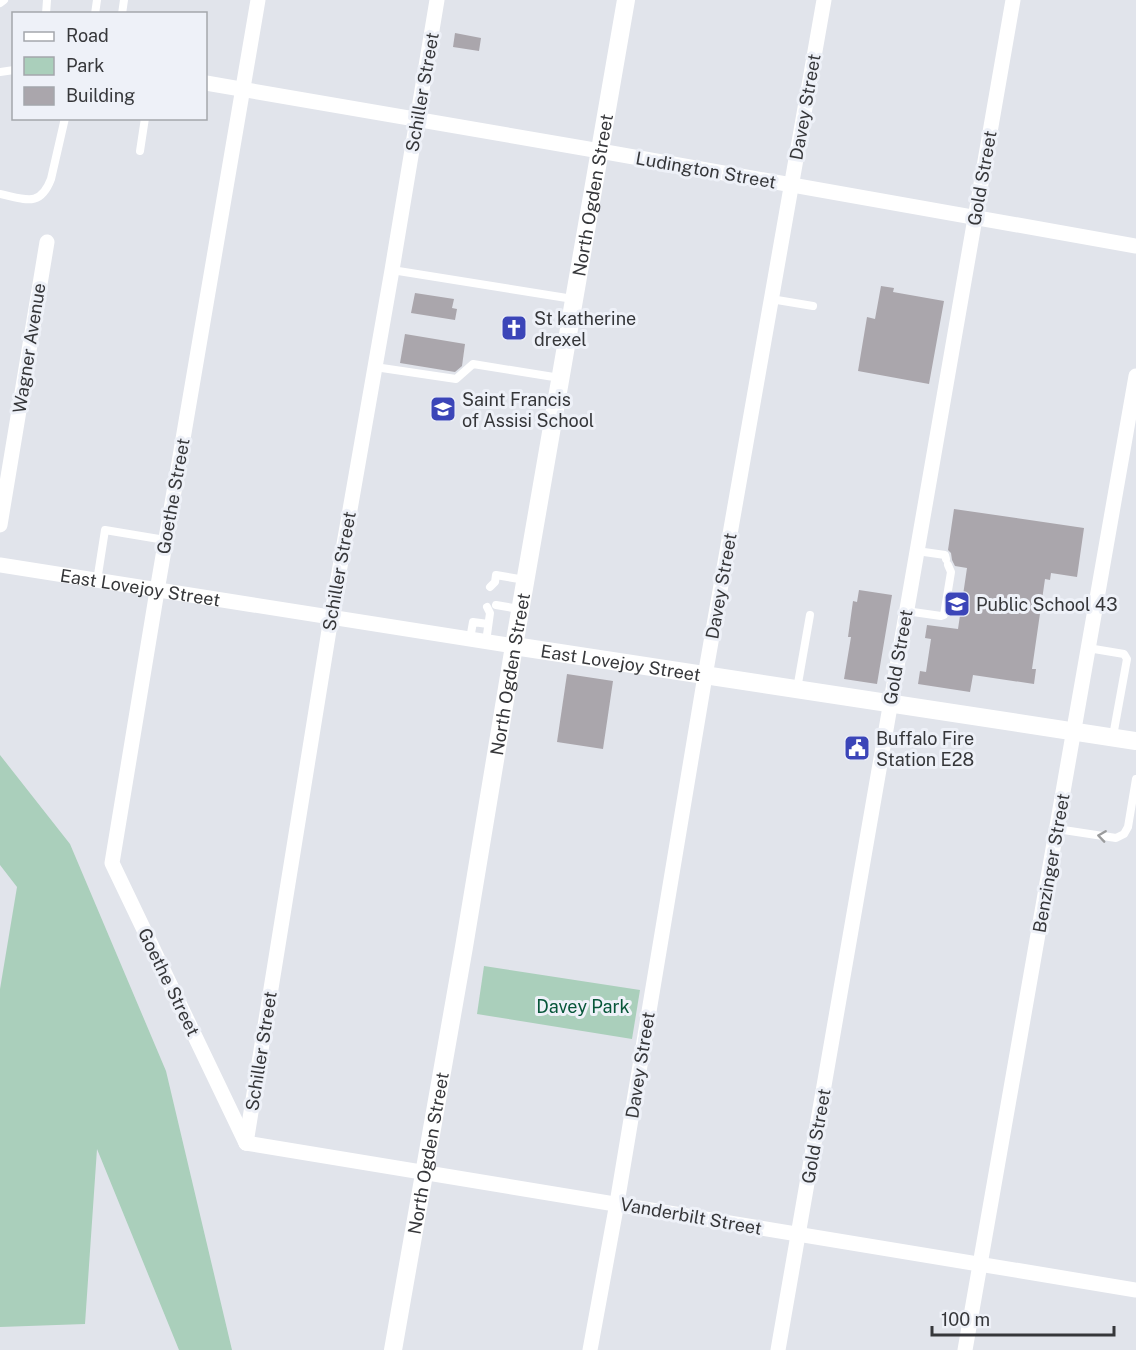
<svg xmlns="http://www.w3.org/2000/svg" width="1136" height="1350" font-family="'Public Sans',sans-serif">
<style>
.green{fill:#aacfbb}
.building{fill:#aaa6ac}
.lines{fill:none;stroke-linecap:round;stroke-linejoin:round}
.service{stroke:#fff;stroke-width:8}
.minor{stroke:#fff;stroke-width:15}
.tertiary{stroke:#fff;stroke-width:18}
.oneway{stroke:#9a9b9c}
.labels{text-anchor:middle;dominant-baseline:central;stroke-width:6;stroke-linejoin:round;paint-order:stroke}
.street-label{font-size:18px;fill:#36373a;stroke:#eef1f8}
.poi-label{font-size:18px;fill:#36373a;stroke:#eef1f8;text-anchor:start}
.park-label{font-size:18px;fill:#075639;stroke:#eef1f8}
</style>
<rect width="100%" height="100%" fill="#e1e4eb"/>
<g class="green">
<polygon points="0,755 70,844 166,1071 232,1350 179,1350 97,1149 85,1324 0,1327 0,989 17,887 0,865"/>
<polygon points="484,966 640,990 632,1039 477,1014"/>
</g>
<g class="building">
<polygon points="455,33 481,38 479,51 453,47"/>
<polygon points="881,286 894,288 893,292 944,301 929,384 858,371 867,317 875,319"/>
<polygon points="415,293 454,299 452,308 457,309 455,320 411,313"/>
<polygon points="405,334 465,344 462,366 455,372 400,363"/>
<polygon points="954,509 1084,528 1077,577 1051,573 1050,580 1045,579 1032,669 1036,669 1034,684 973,675 970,692 918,684 920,671 926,672 931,639 925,638 927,625 958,629 967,568 955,566 952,560 951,553 948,550"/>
<polygon points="859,590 892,595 877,684 844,679 851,637 848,637 853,601 857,602"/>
<polygon points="567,674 613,681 603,749 557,742"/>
</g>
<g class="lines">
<g class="service">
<polyline points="0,3 4,0"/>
<polyline points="46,14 47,0"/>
<polyline points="95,14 97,0"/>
<polyline points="122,14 124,0"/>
<polyline points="0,72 14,70"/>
<polyline points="140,151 145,118"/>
<path d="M0 194C25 199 40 208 51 179L65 118"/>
<polyline points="392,270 573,299"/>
<polyline points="771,299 813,306"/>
<polyline points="375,367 456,379 473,364 560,378"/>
<polyline points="917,551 945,555 946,559"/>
<polyline points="97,581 105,530 165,540"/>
<polyline points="490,587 495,582 496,575 525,580"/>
<polyline points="1054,603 1095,609"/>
<polyline points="496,605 519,609"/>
<polyline points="906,611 941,616 944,615 951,572 948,565"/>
<polyline points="470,639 473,622 488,624"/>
<polyline points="486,642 490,613 487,607"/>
<polyline points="1088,648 1124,654 1127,659 1113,736"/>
<polyline points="797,689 810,615"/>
<polyline points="1057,829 1116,838 1124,834 1128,827 1136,779"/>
</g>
<g class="minor">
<polyline points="206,83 600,151 1136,246"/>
<polyline points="0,525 47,242"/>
<path id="s1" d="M0 565 514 646"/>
<polyline points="246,1143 112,863 157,591 258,0"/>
<polyline points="246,1143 331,618 392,270 437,0"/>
<polyline points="246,1143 1136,1290"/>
<polyline points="590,1350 617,1203 705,676 824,0"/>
<polyline points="778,1350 1013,0"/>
<polyline points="965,1350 1136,376"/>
</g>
<g class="tertiary">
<path id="s2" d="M514 646 1136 741"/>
<path id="s3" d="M393 1350 464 947 514 646 626 0"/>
</g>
</g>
<defs><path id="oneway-chevron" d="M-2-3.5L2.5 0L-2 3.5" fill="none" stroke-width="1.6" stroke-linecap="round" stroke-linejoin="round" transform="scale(1.5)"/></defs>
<use class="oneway" href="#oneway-chevron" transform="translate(1102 836) rotate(-172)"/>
<defs>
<g id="church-square" transform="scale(1.35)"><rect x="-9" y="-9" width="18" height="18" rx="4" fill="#3b45b8" stroke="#eef1f8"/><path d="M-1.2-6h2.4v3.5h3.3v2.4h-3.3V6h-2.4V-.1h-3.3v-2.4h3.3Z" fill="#fff"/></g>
<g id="school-square" transform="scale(1.35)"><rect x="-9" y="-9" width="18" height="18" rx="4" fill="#3b45b8" stroke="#eef1f8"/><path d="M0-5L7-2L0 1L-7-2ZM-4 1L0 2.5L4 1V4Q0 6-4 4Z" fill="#fff"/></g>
<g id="civic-square" transform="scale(1.35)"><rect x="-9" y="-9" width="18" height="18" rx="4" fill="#3b45b8" stroke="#eef1f8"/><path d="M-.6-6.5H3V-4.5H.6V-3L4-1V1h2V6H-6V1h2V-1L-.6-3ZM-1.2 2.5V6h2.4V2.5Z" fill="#fff"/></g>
</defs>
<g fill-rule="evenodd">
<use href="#church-square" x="514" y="328"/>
<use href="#school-square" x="443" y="409"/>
<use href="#school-square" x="957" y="604"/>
<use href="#civic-square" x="857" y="748"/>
</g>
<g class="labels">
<g class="street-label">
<text transform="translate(422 92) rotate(-80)">Schiller Street</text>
<text transform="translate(805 107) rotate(-80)">Davey Street</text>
<text transform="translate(706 170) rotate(10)">Ludington Street</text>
<text transform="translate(982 178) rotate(-80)">Gold Street</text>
<text stroke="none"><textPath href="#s3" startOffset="1172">North Ogden Street</textPath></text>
<text transform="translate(29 348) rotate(-81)">Wagner Avenue</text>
<text transform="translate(173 496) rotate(-80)">Goethe Street</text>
<text transform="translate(339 571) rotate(-80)">Schiller Street</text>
<text transform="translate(721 586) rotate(-80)">Davey Street</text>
<text stroke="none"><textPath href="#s1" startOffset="142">East Lovejoy Street</textPath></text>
<text transform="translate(898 657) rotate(-80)">Gold Street</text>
<text stroke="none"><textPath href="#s2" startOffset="108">East Lovejoy Street</textPath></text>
<text stroke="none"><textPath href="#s3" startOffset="686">North Ogden Street</textPath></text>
<text transform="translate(1051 863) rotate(-80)">Benzinger Street</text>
<text transform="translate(169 982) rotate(64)">Goethe Street</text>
<text transform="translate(261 1051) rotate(-81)">Schiller Street</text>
<text transform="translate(640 1065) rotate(-81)">Davey Street</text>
<text transform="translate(816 1136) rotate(-80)">Gold Street</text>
<text stroke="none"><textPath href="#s3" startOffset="200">North Ogden Street</textPath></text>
<text transform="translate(691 1216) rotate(10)">Vanderbilt Street</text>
</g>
<g class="poi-label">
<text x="534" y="318">St katherine<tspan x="534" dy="21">drexel</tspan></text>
<text x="462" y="399">Saint Francis<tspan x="462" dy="21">of Assisi School</tspan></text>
<text x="976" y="604">Public School 43</text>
<text x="876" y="738">Buffalo Fire<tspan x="876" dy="21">Station E28</tspan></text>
</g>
<g class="park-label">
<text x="583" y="1006">Davey Park</text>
</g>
</g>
<rect x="12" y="12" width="195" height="108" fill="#eef1f8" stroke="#a4a7ac" stroke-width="1.5"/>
<rect x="24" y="32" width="30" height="9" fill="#ffffff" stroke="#a4a7ac" stroke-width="1.5"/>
<text x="66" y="42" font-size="18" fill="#36373a">Road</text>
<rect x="24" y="57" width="30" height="18" fill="#aacfbb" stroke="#a4a7ac" stroke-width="1.5"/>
<text x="66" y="72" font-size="18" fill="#36373a">Park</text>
<rect x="24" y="87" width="30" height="18" fill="#aaa6ac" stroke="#a4a7ac" stroke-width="1.5"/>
<text x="66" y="102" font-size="18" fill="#36373a">Building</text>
<path d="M932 1326v9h182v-9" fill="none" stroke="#36373a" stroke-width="3"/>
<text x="941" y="1326" font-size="18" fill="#36373a" stroke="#eef1f8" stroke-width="4.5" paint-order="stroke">100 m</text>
</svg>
